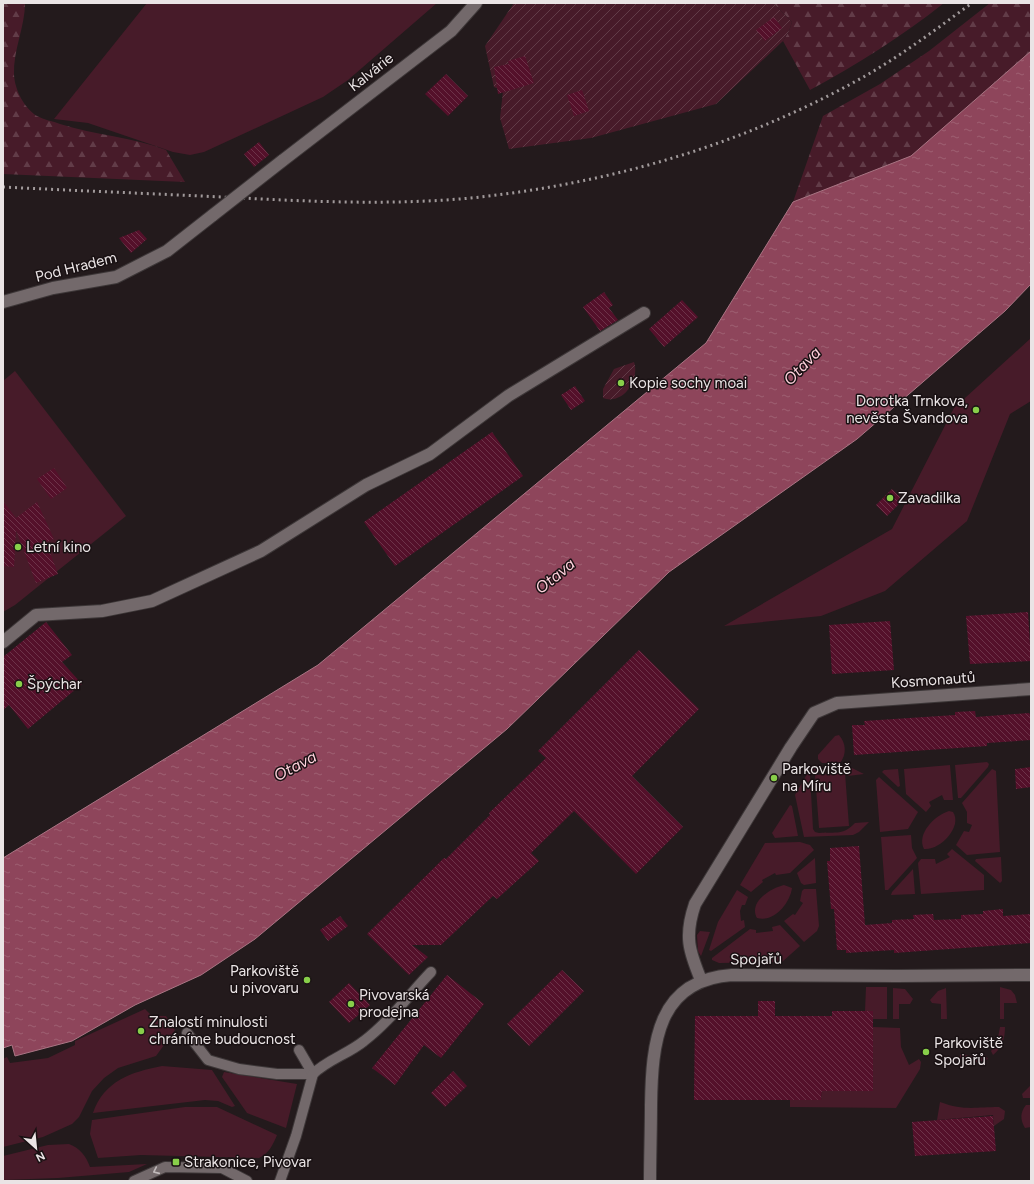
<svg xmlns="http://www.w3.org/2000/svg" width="1034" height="1184" font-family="Figtree,sans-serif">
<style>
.green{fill:#471b29}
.forest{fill:url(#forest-firs)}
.garden{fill:url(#garden-furrows)}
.water{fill:url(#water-ripples);stroke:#aa7584}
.building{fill:url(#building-back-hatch)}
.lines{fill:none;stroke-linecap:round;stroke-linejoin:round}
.service-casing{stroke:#3d3738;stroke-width:12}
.minor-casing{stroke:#3d3738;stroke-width:14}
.tertiary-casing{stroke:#3d3738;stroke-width:14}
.service{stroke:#73696b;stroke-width:10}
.minor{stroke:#73696b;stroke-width:12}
.tertiary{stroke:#73696b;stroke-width:12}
.rail{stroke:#a19a9b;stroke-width:3;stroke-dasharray:2 4;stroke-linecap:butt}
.tertiary-bridge-casing{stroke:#3d3738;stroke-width:14;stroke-linecap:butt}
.tertiary-bridge{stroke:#73696b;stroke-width:12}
.oneway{stroke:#c0b9ba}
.poi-dot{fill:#88cf4a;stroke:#191113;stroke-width:1.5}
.labels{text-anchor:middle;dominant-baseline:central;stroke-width:3;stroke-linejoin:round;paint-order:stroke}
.street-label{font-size:15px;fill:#eae4e5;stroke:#191113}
.poi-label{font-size:15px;fill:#eae4e5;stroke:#191113;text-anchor:start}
.water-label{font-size:16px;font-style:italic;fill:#fed1dc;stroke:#191113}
</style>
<defs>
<pattern id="forest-firs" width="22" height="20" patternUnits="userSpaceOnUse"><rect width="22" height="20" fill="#471b29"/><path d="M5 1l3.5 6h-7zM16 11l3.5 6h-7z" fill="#623c48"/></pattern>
<pattern id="garden-furrows" width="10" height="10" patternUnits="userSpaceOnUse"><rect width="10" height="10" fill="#471b29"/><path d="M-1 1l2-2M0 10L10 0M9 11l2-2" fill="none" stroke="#623c48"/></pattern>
<pattern id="water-ripples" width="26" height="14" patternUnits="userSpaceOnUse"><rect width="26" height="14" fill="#8e455b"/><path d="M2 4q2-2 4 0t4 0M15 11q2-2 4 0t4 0" fill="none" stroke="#9e6072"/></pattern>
<pattern id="building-back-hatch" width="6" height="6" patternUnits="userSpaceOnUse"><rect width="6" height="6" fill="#54102a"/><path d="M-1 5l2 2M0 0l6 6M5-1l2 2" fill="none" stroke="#6d3349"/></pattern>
</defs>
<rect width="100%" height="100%" fill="#231a1c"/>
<g class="green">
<polygon points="147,3 437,3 348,80 323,97 204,152 190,155 173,152 88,123 54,119"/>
<polygon points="1031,338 1031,401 1010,414 967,521 885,591 821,616 724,626 892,529 954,408"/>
<polygon points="15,371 126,516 15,605 3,612 3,381"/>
<path d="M839 735C846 743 847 754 840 763H822L818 759V755L835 736Z"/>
<polygon points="987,762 989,764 988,767 961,798 958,798 955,765"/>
<path d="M846 765 864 774 848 776 847 770C838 769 816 766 810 774L813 829 815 832 819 833C836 832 844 835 855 823L869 822 859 832 853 835 804 837 795 795 810 769Z"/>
<polygon points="950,765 953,800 944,800 942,795 929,802 931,806 926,812 906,794 904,769"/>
<polygon points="898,769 900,786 898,787 882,772 884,770"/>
<polygon points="992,769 996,771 1000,852 967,855 956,845 964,831 969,832 972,825 967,823 967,812 962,803"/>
<polygon points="845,773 849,826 819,828 815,775"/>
<polygon points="879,777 918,812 908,829 880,832 876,780"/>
<polygon points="790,805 792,806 798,836 775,838 772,833"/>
<path d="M949 811 953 812C963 827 939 851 924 849 916 834 935 815 949 811Z"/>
<polygon points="911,835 912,848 917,858 888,890 885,890 881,837"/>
<polygon points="800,842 810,845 814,850 790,873 776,875 775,873 762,880 763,882 751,892 740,885 765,843"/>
<polygon points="952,849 984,875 984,890 921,894 918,863 921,859 935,859 936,864 950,857 947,854"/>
<polygon points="1001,857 1002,881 1000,883 975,861 976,859"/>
<polygon points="815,858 816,883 804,885 801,883 797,873"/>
<polygon points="913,869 915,894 891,895 892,892"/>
<path d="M784 885 792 888C790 903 774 923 757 918 748 902 771 888 784 885Z"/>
<polygon points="804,889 816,889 819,926 817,931 804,942 784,921 793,914 795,915 803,903 800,901 802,891"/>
<polygon points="737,890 748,897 745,905 742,905 740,911 741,921 744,920 745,927 711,951 709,950 718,922"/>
<polygon points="780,925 800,946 782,962 719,963 712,960 712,958 750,929 756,930 756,933 773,931 772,927"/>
<polygon points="700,931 710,932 701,956 698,951 697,935"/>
<polygon points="866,987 887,987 887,1019 873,1019 873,1011 865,1011"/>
<polygon points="1000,987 1011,990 1015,995 1017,1003 1004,1003 1004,1019 1000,1019"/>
<polygon points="893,988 905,989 913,999 910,1004 899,1004 899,1019 893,1019"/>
<polygon points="946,988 947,1019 941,1019 941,1004 932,1003 930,1000 938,991"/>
<polygon points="145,1009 152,1016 166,1016 175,1030 156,1056 118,1068 104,1078 92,1091 79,1117 72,1124 43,1137 3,1147 3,1059 7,1057 10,1063 48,1058 75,1045 75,1041"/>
<polygon points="873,1027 900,1028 901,1047 909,1065 919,1059 921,1062 920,1069 896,1108 790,1107 790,1100 821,1100 822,1091 873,1091"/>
<path d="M1000 1027H1005C1005 1039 1002 1048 993 1055L991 1051 997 1043Z"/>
<path d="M961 1054 975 1057 985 1055 988 1059C978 1063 968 1064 958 1059Z"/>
<path d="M162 1066 212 1070 235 1106 232 1107 218 1101 205 1100 93 1113C104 1081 131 1072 162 1066Z"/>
<polygon points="224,1072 297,1084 286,1128 247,1113 222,1077"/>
<polygon points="1031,1085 1031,1098 1023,1098 1022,1094"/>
<path d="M940 1102C964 1111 975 1107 999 1107L1005 1111 1004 1119 994 1126 993 1115 937 1120Z"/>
<path d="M1026 1105H1031V1127L1025 1128C1020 1120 1020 1112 1026 1105Z"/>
<path d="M185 1107H217L277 1135C273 1145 269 1153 259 1158L141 1155 98 1158 90 1134 92 1120Z"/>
<path d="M69 1144C80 1148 86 1156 90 1167L147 1164 129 1172 58 1178 3 1180V1156L48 1145Z"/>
</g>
<g class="forest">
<path d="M3 3H25C25 27 13 50 14 75 15 90 24 108 37 116 44 120 53 121 60 124 95 135 132 137 166 150L185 182 3 174Z"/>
<path d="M773 3H944C901 37 858 64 810 90L783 41 789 31 792 22Z"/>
<polygon points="990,3 1031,3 1031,51 911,156 793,202 823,116 880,84 929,51"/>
</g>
<g class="garden">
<polygon points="514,3 773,3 792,22 789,31 783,41 716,104 591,138 509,149 500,118 503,91 494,87 485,46"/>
<path d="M634 362C639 375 629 397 613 399 610 400 606 399 603 398V389L614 369Z"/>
</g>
<polygon class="water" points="1031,51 1031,284 1005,311 857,439 669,572 507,729 255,939 201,975 135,1005 72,1041 15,1056 12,1045 3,1048 3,858 318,665 706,343 793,202 911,156"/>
<g class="building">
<polygon points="774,17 782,28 765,41 756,30"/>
<polygon points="525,56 534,83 498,94 494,67 509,64 508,61"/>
<polygon points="446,74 468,96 448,116 425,94"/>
<polygon points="582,90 589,111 574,116 567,95"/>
<polygon points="259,142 269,155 254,167 244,154"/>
<polygon points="139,230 147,239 131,253 119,238"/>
<polygon points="604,292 613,305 609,308 618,320 600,331 583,307"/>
<polygon points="682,300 698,317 664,347 649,329"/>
<polygon points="575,386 585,401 571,410 561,395"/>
<polygon points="492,432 523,476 395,566 364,522"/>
<polygon points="54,468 67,488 51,499 37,479"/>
<polygon points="892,489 903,500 887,516 876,505"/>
<polygon points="3,501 16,518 37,502 54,539 46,542 58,574 36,583 16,530 14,567 3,566"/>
<polygon points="1028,612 1031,661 970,664 966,616"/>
<polygon points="890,621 894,670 832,674 829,625"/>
<polygon points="46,622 72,655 62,662 82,684 28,729 9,705 3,710 3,657"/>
<polygon points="639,650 699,709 632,776 683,827 636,874 574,811 531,853 539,861 497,899 493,896 441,945 412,945 428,957 409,975 367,934 444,858 446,859 490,815 489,813 546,758 538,751"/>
<polygon points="975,711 976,717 1029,713 1031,716 1031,740 987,743 987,746 854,755 852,725 865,725 864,721 955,715 955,712"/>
<polygon points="1031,767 1031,787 1016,789 1015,769"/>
<polygon points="859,846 865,925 892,923 892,920 914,919 913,915 933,914 934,920 961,919 961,915 983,914 983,911 1003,909 1003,916 1031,914 1031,943 894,953 894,950 846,953 846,950 837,950 834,909 831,909 827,861 830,861 830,848"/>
<polygon points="340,916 348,926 328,941 320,930"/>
<polygon points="562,970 584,991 529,1046 507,1024"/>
<polygon points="447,975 484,1004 441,1058 424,1045 395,1085 372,1068"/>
<polygon points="349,983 370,1005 349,1023 329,1002"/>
<polygon points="758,1001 775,1001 775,1016 832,1016 832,1011 873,1011 873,1091 822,1091 821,1100 694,1100 695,1016 758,1016"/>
<polygon points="453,1071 467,1086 445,1107 431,1093"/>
<polygon points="993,1116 996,1151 915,1156 912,1122"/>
</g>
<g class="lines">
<g class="service-casing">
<g id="service">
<polyline points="187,1033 208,1060 239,1069 277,1074 313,1074"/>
<polyline points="299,1050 313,1074"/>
<polyline points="134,1181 165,1167 222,1168 247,1181"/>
<path d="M280 1181 296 1136 313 1074C327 1060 348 1054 364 1041 389 1022 409 995 431 972"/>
</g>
</g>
<g class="minor-casing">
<g id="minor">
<polyline points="3,642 36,615 102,611 152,601 261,551 366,485 430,454 508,396 644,313"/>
<path d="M701 980C689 951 684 936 695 904L791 747 814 713 837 703 1031 689"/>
<path d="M650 1181C650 1156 651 1130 651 1105 652 1043 657 980 732 975L897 976 1031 975"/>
</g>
</g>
<g class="tertiary-casing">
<g id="tertiary">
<polyline points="282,161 451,31 476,3"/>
<polyline points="3,302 53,288 116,277 167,251 213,215"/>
</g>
</g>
<use href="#service" class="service"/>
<use href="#minor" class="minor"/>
<use href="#tertiary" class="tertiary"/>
<path class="rail" d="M3 187C83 191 162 194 242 198 318 202 396 205 471 198 607 184 739 146 858 80 898 58 935 30 972 3"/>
<g class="tertiary-bridge-casing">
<polyline id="tertiary-bridge" points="213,215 282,161"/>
</g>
<use href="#tertiary-bridge" class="tertiary-bridge"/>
</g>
<defs><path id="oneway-chevron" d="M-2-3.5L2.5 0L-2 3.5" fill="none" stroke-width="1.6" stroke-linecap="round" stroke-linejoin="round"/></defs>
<use class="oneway" href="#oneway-chevron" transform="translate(156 1171) rotate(156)"/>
<g class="poi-dot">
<circle cx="621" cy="383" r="4"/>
<circle cx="976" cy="410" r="4"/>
<circle cx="890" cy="498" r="4"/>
<circle cx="18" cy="547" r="4"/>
<circle cx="19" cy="684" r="4"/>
<circle cx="774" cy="778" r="4"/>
<circle cx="307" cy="980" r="4"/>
<circle cx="351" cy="1004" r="4"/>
<circle cx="141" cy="1031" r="4"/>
<circle cx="926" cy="1052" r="4"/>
<rect x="172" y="1158" width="8" height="8" rx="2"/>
</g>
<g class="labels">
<g class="street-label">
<text transform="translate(371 72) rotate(-38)">Kalvárie</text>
<text transform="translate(76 267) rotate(-14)">Pod Hradem</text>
<text transform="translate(933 680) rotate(-4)">Kosmonautů</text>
<text transform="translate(756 959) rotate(-1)">Spojařů</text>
</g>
<g class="poi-label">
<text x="629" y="383">Kopie sochy moai</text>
<text x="968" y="401" text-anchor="end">Dorotka Trnkova,<tspan x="968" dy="17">nevěsta Švandova</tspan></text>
<text x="898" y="498">Zavadilka</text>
<text x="26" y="547">Letní kino</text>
<text x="27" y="684">Špýchar</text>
<text x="782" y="769">Parkoviště<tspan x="782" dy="17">na Míru</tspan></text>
<text x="299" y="971" text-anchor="end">Parkoviště<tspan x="299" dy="17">u pivovaru</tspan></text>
<text x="359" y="995">Pivovarská<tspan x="359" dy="17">prodejna</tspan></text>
<text x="149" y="1022">Znalostí minulosti<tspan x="149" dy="17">chráníme budoucnost</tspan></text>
<text x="934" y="1043">Parkoviště<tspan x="934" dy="17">Spojařů</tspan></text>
<text x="184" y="1162">Strakonice, Pivovar</text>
</g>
<g class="water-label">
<text transform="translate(802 366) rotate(-46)">Otava</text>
<text transform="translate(555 576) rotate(-39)">Otava</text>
<text transform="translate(295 766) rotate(-28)">Otava</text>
</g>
</g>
<rect width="1034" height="1184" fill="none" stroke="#eae4e5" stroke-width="8"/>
<g transform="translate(36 1148) rotate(153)" stroke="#191113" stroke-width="3" paint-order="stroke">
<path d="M0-3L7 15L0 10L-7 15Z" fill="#eae4e5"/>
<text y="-6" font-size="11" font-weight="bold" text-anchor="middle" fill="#eae4e5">N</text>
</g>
</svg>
